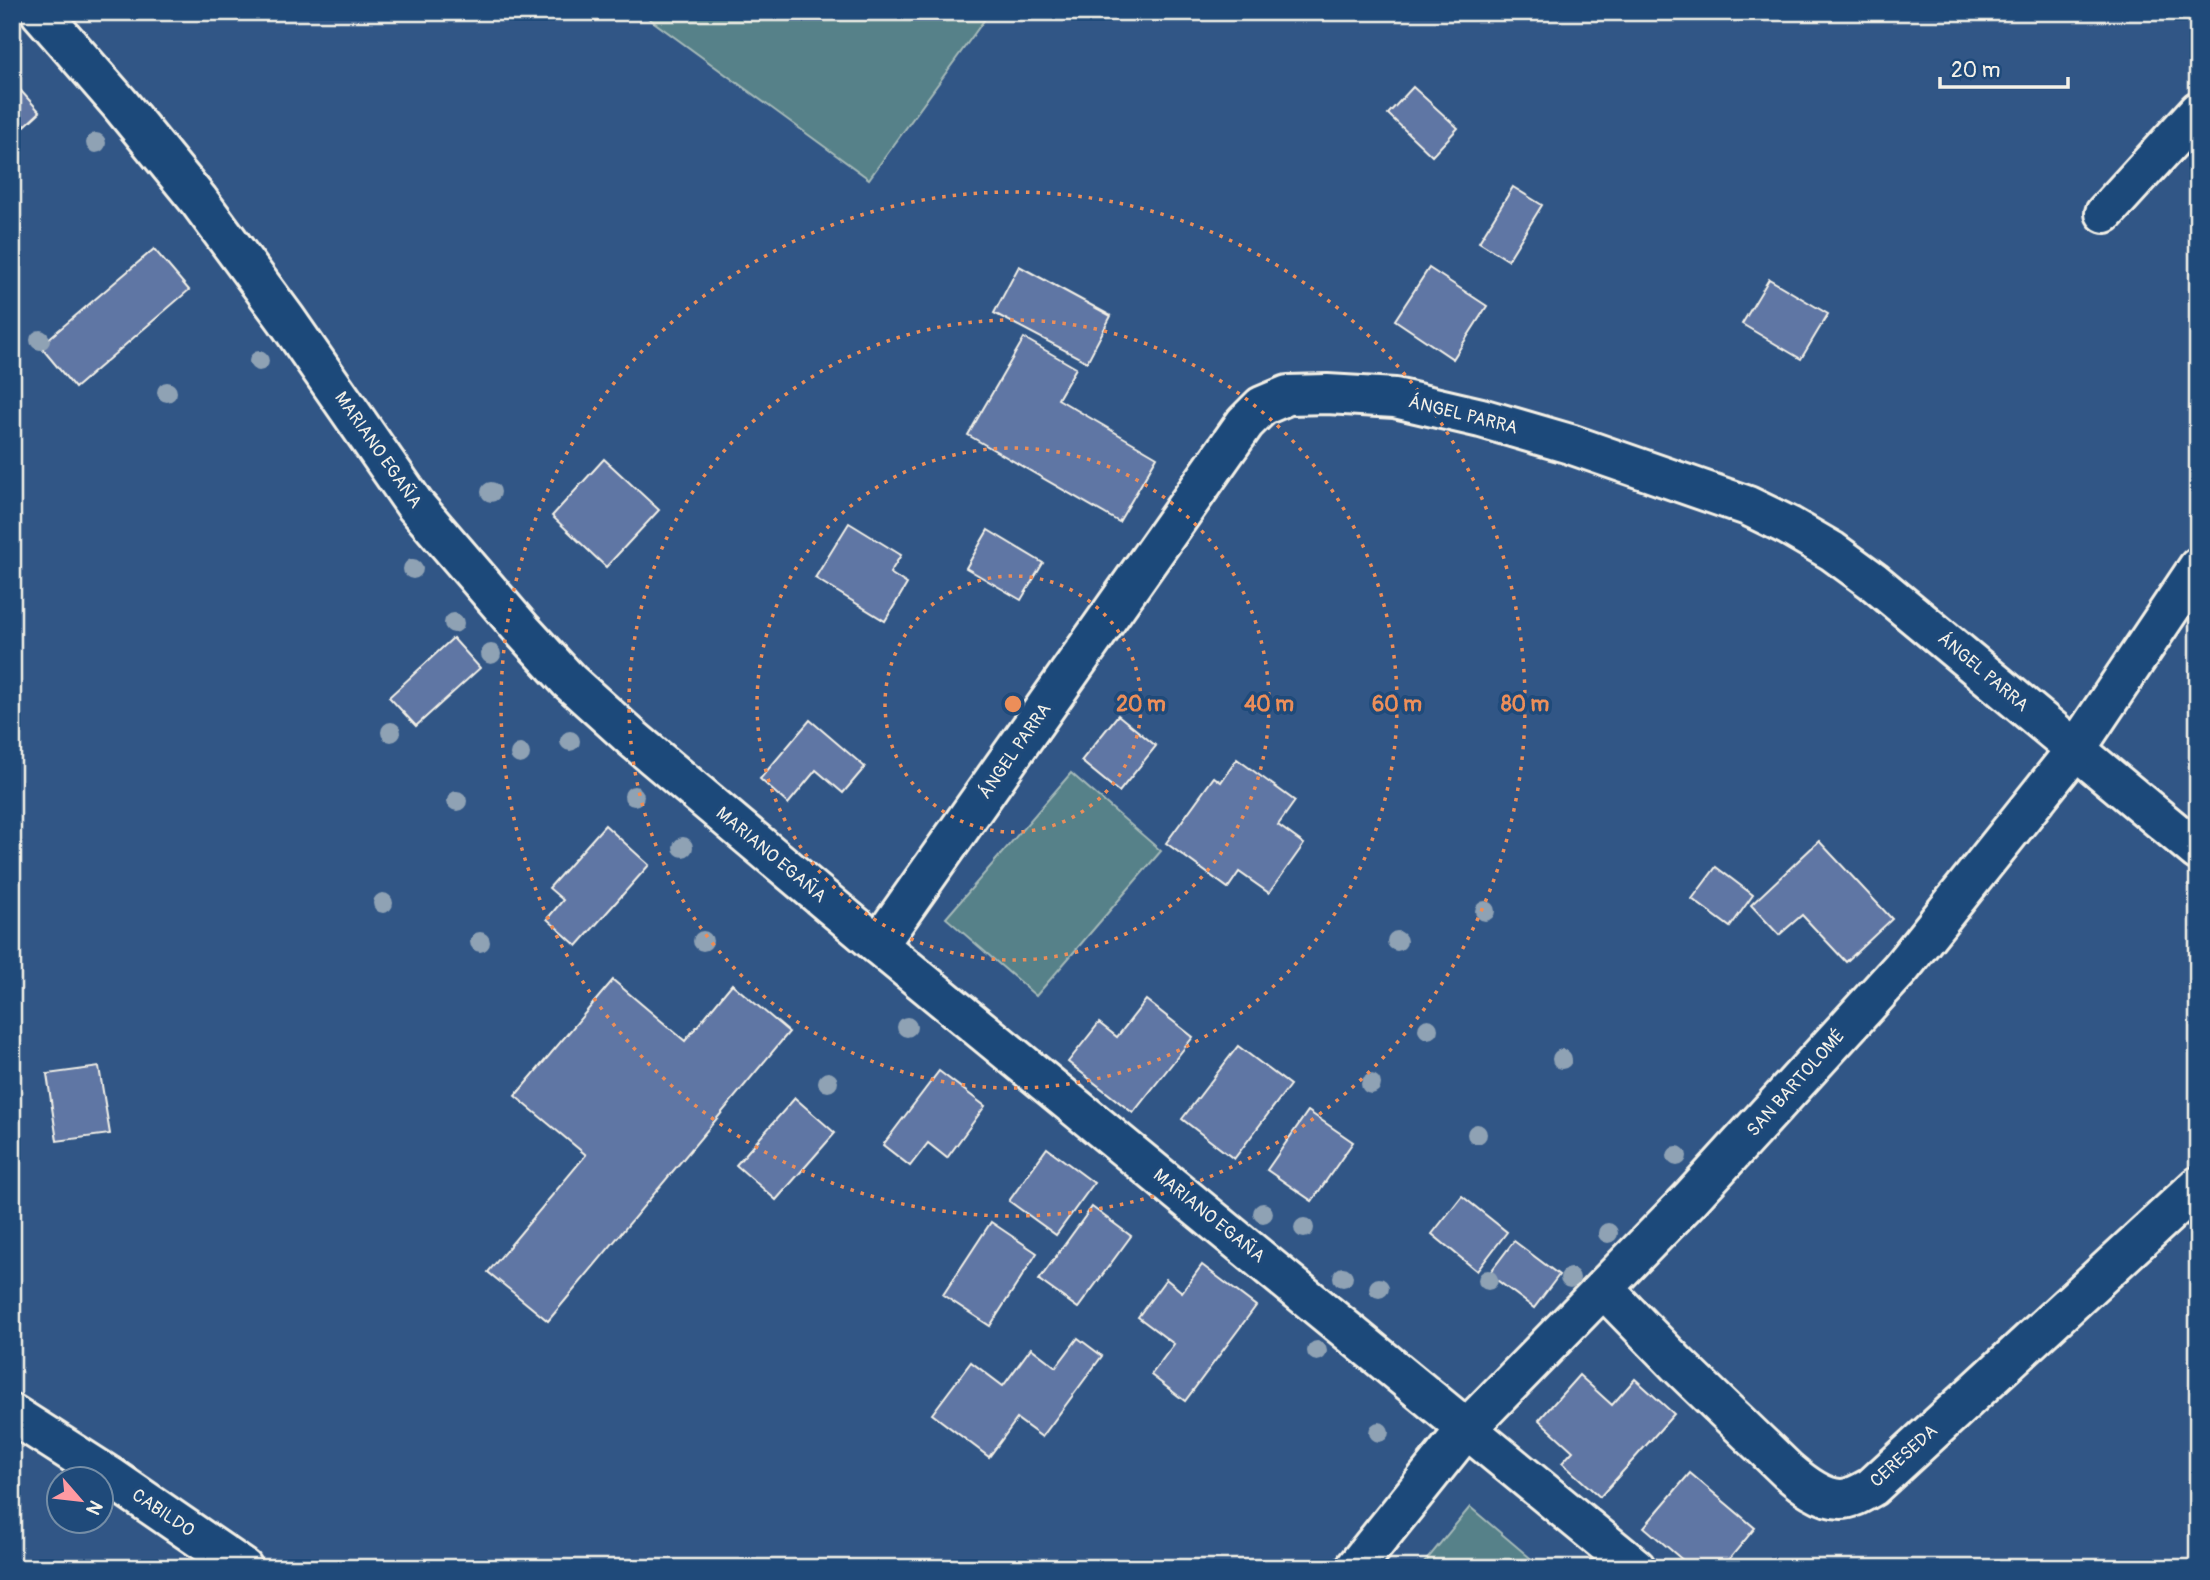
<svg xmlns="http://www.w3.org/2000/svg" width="2210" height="1580" font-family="Pangolin,sans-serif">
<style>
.green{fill:#568189;stroke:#a5b9b8;stroke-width:2}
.building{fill:#5f76a4;stroke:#f4f1e8;stroke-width:2}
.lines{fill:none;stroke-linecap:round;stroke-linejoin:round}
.minor-casing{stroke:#f4f1e8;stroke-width:44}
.minor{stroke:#1f4a7a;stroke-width:38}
.tree{fill:#8fa2b4}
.ring{fill:none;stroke:#ec8e59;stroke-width:3.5;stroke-dasharray:3.5 7}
.labels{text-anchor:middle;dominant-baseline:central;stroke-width:7;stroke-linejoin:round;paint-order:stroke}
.street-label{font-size:18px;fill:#f4f1e8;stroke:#1f4a7a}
.centre{fill:#ec8e59;stroke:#1f4a7a;stroke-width:3.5}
.ring-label{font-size:21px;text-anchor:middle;font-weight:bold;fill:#ec8e59;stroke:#1f4a7a;stroke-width:7;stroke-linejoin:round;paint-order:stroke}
</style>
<rect width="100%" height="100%" fill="#315686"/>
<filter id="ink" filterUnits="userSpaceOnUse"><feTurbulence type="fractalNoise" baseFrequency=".0143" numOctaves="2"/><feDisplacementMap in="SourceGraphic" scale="14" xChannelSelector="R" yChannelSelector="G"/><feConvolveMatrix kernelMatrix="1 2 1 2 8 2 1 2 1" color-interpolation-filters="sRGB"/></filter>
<g filter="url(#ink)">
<g class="green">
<polygon points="640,12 990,12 869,179"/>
<polygon points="1071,773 1161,851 1036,996 946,918"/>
<polygon points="1470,1507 1542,1568 1420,1568"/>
</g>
<g class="building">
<polygon points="12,81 40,112 12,138"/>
<polygon points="1413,87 1458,128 1432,156 1388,114"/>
<polygon points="1513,187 1542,205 1508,260 1479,242"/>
<polygon points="154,249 189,290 75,388 40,346"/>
<polygon points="1019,266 1111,316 1087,362 994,313"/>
<polygon points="1429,268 1487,306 1453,359 1395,320"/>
<polygon points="1769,279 1828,314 1801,359 1742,324"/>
<polygon points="1024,338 1076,368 1058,399 1157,457 1119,522 968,435"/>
<polygon points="604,459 659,510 606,567 552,516"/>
<polygon points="849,523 901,555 890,573 907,584 885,621 815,578"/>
<polygon points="988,530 1043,563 1021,600 966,568"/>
<polygon points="453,638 480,668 416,726 389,697"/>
<polygon points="1118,715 1156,746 1119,792 1081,761"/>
<polygon points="810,720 865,767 843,793 816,770 788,804 760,779"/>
<polygon points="1237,759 1295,801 1278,825 1304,844 1269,893 1239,872 1228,888 1166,843 1214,777 1221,782"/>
<polygon points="605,825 649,865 577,946 547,919 563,900 549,888"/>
<polygon points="1819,841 1892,919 1846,962 1802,915 1779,935 1751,905"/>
<polygon points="1716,867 1753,895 1730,927 1692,899"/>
<polygon points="613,980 685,1041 732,984 789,1032 548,1321 488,1272 586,1155 515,1096"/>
<polygon points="1146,1000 1193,1037 1133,1113 1068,1062 1099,1023 1117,1037"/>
<polygon points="1238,1046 1290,1085 1234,1159 1182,1119"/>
<polygon points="99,1067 110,1134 57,1141 47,1074"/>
<polygon points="939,1071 985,1106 947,1158 928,1143 910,1166 883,1145"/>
<polygon points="795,1098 835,1133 776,1200 736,1165"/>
<polygon points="1308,1111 1353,1142 1312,1201 1267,1170"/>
<polygon points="1047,1148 1094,1183 1056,1235 1009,1201"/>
<polygon points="1462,1196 1507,1232 1477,1271 1432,1234"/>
<polygon points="1092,1207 1131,1236 1078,1308 1039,1280"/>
<polygon points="991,1222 1037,1253 990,1326 943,1295"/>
<polygon points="1514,1241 1559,1275 1534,1308 1489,1274"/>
<polygon points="1202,1265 1256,1306 1185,1401 1151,1375 1174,1344 1138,1317 1166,1279 1182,1292"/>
<polygon points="1078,1338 1102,1356 1042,1437 1017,1419 989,1457 932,1414 971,1362 1003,1386 1031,1348 1056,1367"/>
<polygon points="1579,1375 1612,1405 1635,1379 1674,1414 1600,1497 1562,1463 1573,1451 1539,1420"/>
<polygon points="1690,1473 1755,1528 1722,1568 1692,1568 1644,1527"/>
</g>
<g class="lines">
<g class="minor-casing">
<g id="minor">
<polyline points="40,12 120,104 199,201 286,319 415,505 523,631 569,681 632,738 878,945 1636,1568"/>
<polyline points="2105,213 2198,111"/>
<polyline points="878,945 1245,423 1262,406 1288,395 1327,394 1395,398 1481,418 1570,444 1748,506 1789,526 1832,551 1873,581 2198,851"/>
<path d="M1604 1289 1677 1364 1788 1471C1802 1483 1822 1499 1841 1499 1852 1499 1863 1492 1872 1487L2198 1186"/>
<polyline points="12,1414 109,1476 243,1568"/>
<polyline points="1355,1568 1467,1428 1690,1199 1901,968 2076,749 2198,567"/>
</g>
</g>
<use href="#minor" class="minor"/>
</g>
<g class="tree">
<circle cx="96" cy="143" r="10"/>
<circle cx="40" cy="340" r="10"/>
<circle cx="259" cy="361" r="10"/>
<circle cx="167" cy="392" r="10"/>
<circle cx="491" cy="492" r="10"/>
<circle cx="413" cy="569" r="10"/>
<circle cx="454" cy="623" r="10"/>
<circle cx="491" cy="654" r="10"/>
<circle cx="391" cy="732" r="10"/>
<circle cx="570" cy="741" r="10"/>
<circle cx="520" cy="754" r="10"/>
<circle cx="634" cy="796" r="10"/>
<circle cx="457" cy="801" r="10"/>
<circle cx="683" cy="847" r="10"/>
<circle cx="383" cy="903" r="10"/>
<circle cx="1485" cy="911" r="10"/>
<circle cx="703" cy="941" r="10"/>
<circle cx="1397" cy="941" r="10"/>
<circle cx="480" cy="942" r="10"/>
<circle cx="907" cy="1027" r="10"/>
<circle cx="1428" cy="1029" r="10"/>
<circle cx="1562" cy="1059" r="10"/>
<circle cx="828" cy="1082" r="10"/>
<circle cx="1371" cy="1084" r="10"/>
<circle cx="1477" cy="1134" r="10"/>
<circle cx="1677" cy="1156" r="10"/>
<circle cx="1263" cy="1213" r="10"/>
<circle cx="1304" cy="1228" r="10"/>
<circle cx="1608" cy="1233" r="10"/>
<circle cx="1343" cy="1277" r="10"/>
<circle cx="1570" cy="1278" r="10"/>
<circle cx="1488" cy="1280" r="10"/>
<circle cx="1379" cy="1288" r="10"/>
<circle cx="1317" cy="1351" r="10"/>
<circle cx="1379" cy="1432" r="10"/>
</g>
</g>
<g class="ring">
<circle cx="1013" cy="704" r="128"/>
<circle cx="1013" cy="704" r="256"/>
<circle cx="1013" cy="704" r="384"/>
<circle cx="1013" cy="704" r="512"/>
</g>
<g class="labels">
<g class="street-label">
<text transform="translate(1463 415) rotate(14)">ÁNGEL PARRA</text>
<text transform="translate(378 450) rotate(55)">MARIANO EGAÑA</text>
<text transform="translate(1983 672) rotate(40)">ÁNGEL PARRA</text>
<text transform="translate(1015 751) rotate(-55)">ÁNGEL PARRA</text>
<text transform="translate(771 855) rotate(40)">MARIANO EGAÑA</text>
<text transform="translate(1796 1083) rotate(-48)">SAN BARTOLOMÉ</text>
<text transform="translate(1209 1216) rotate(39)">MARIANO EGAÑA</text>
<text transform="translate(1904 1456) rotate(-42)">CERESEDA</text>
<text transform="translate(163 1513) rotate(34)">CABILDO</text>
</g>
</g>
<circle cx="1013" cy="704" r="10" class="centre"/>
<g class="ring-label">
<text x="1141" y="711">20 m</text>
<text x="1269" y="711">40 m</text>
<text x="1397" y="711">60 m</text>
<text x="1525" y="711">80 m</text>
</g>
<rect width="2210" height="1580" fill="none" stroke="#1f4a7a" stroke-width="42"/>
<rect x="21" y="21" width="2168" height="1538" fill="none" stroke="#f4f1e8" stroke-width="2.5" filter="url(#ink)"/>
<g transform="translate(80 1500) rotate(118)"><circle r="33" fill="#1f4a7a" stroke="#748da6" stroke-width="2"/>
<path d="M0-5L12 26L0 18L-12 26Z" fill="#ff9aa2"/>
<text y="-10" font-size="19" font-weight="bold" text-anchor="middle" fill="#f4f1e8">N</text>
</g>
<path d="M1940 77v10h128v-10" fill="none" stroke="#f4f1e8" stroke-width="3.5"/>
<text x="1951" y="77" font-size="21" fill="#f4f1e8" stroke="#1f4a7a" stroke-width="5" paint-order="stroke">20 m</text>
</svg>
